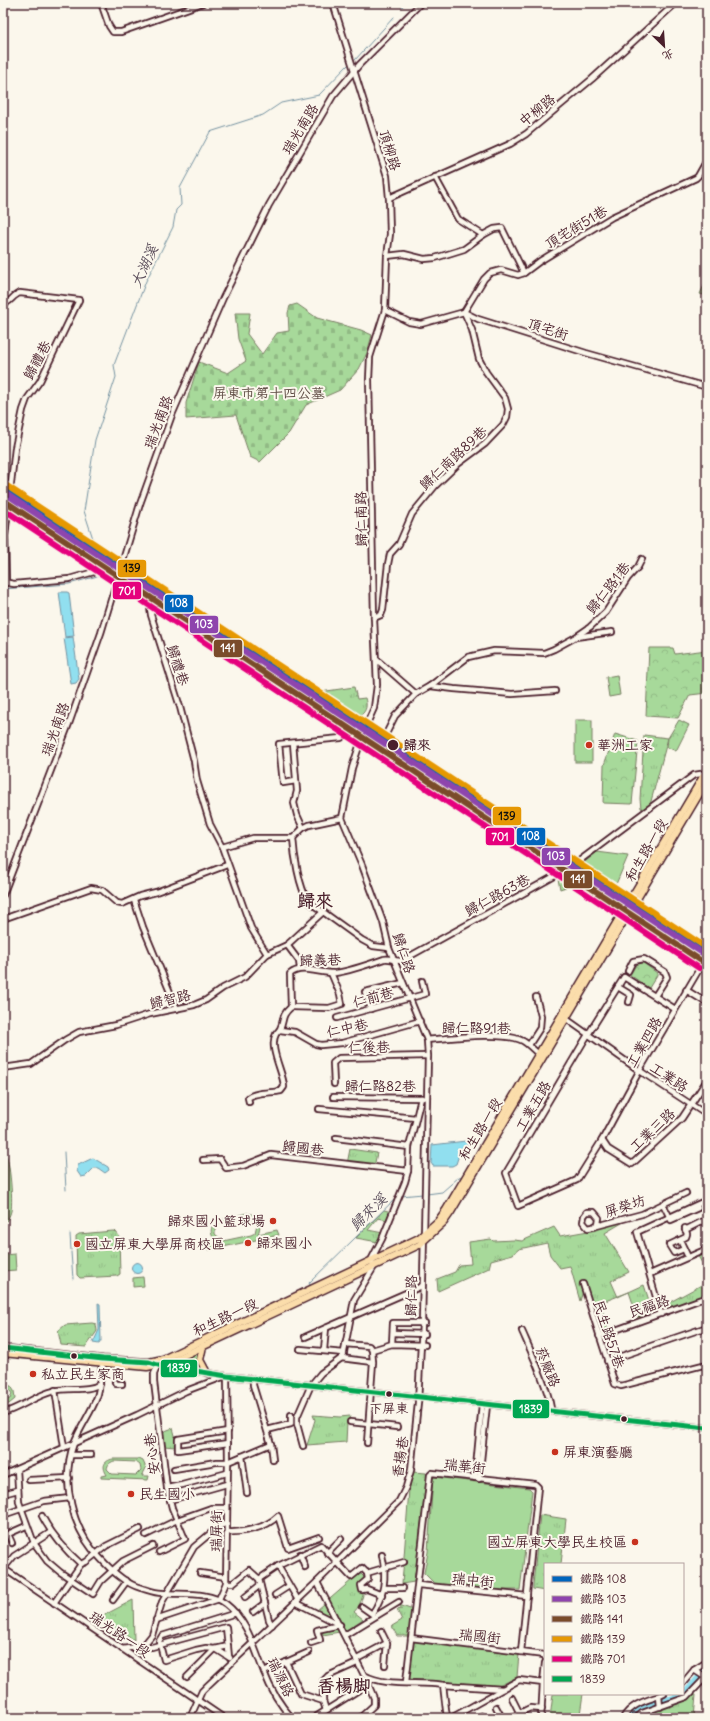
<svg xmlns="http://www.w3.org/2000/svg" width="710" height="1721" font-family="Delius,'LXGW WenKai TC',sans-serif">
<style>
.grass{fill:url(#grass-tufts);stroke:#787c62}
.forest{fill:url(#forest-crowns);stroke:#787c62}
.cemetery{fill:url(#cemetery-stones);stroke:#787c62}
.green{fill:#a7d99a;stroke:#787c62;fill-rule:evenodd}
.water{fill:#91dfef;stroke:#7592a1}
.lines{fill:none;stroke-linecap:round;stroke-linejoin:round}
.stream{stroke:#7592a1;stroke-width:1}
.river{stroke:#91dfef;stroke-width:7}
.minor-casing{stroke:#4a1f2b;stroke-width:8}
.major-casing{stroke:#4a1f2b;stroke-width:9}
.minor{stroke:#fbf7ec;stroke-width:4.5}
.major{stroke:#fbddab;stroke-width:6}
.bus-1-casing{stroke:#fbf7ec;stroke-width:8}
.bus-1{stroke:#00a651;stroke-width:5}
.rail-1-casing{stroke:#fbf7ec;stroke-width:9}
.rail-2-casing{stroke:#fbf7ec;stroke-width:9}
.rail-3-casing{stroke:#fbf7ec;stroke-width:9}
.rail-4-casing{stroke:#fbf7ec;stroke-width:9}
.rail-5-casing{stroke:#fbf7ec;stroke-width:9}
.rail-1{stroke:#0065bd;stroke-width:6}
.rail-2{stroke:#8e44ad;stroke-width:6}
.rail-3{stroke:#7a4b2a;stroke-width:6}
.rail-4{stroke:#e69804;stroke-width:6}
.rail-5{stroke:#e5007d;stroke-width:6}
.stop-dot{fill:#4a1f2b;stroke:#fbf7ec;stroke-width:1.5}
.poi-dot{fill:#c8321e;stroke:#fbf7ec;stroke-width:1.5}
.labels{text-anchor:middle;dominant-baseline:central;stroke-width:4;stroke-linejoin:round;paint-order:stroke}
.bus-label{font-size:13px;fill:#4a1f2b;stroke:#fbf7ec}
.street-label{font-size:14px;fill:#4a1f2b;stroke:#fbf7ec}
.park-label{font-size:14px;fill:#614e47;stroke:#fbf7ec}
.stop-label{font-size:14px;font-weight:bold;fill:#4a1f2b;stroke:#fbf7ec;text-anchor:start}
.poi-label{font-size:14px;fill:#4a1f2b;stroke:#fbf7ec;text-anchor:start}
.water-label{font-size:15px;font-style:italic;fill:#5c4f5c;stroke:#fbf7ec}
.district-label{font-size:18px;font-weight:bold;fill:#4a1f2b;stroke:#fbf7ec}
.line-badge{stroke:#fbf7ec;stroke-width:1.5}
.badge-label{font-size:11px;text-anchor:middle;font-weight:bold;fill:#fff}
.pale-badge-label{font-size:11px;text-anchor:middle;font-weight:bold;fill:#111}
</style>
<defs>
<pattern id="grass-tufts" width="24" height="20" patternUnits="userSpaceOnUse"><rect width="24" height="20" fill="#a7d99a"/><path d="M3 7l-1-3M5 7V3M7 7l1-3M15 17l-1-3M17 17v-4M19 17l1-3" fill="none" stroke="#91ba85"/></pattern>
<pattern id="forest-crowns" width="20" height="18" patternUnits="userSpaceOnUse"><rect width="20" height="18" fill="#a7d99a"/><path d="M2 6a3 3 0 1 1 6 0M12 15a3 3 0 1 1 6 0" fill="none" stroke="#91ba85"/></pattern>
<pattern id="cemetery-stones" width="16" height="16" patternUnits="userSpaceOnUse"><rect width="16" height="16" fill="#a7d99a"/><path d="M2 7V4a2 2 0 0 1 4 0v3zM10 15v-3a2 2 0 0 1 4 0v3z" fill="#91ba85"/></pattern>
</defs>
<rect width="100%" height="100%" fill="#fbf7ec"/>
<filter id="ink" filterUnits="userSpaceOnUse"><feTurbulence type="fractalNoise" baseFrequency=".025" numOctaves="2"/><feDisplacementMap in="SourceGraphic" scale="8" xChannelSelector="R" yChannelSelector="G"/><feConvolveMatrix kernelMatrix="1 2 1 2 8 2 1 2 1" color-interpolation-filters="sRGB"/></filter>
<g filter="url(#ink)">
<g class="grass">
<path d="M354 687 357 699 365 698C367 705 367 710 361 715L350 712 320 692Z"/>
<polygon points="644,735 668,738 650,805 643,809 641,808 640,799"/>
<polygon points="350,1149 377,1153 374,1167 347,1164"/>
<polygon points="384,1210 392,1212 388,1220 378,1218 368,1230 383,1233 378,1242 356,1238"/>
<polygon points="632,1217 605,1233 629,1272 611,1281 618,1297 644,1285 654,1316 639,1321 629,1292 600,1303 609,1332 599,1336 583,1291 580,1301 570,1266 560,1268 550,1255 547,1243 519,1249 513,1254 491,1260 489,1268 438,1291 437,1279 455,1272 459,1265 471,1264 469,1242 491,1239 493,1241 514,1240 522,1241 554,1227 560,1236 594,1230 593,1227"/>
<polygon points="113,1231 116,1232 119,1236 120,1274 117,1276 80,1278 77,1275 76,1236 79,1234"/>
<polygon points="707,1252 707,1272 698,1256"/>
<polygon points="143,1277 144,1286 133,1287 133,1278"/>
<polygon points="707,1282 707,1294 663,1310 661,1307"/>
<polygon points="92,1323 96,1324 97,1331 86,1347 61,1345 58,1331 65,1325"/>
<polygon points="198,1353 198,1359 201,1366 179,1362"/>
<polygon points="313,1415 340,1417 350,1416 347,1423 346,1442 307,1445 315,1420"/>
<polygon points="173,1428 176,1439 176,1449 175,1447 164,1446 162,1432"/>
<polygon points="413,1472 426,1473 427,1475 414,1582 402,1584 409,1489"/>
<polygon points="540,1515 566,1519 561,1564 545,1564 545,1591 533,1589 533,1585"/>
<path d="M360 1573 364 1577C366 1589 362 1604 354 1612L363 1619 345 1631 323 1635 321 1626 340 1622 317 1610Z"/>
<polygon points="133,1600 134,1640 95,1620"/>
<polygon points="399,1605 413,1610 410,1636 397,1636 392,1626 402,1620 397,1610 402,1609"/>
<polygon points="414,1641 519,1654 517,1677 499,1686 409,1679"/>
<path d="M694 1694 696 1695 694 1718H638C653 1707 676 1706 694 1694Z"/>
</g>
<g class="forest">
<polygon points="649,648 673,648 675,654 707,650 707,693 690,695 678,718 646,716"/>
<polygon points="679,720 689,725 676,751 667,747 668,738"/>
<polygon points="615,734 638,741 632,804 603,803 604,765"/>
<polygon points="642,962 657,973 657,975 649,988 630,975 637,963"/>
</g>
<g class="cemetery">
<polygon points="707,279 707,296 700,294"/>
<polygon points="297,304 317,318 361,330 372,335 367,353 359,369 340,390 306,405 289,433 260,462 250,457 236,415 186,419 186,403 199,362 228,373 246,361 238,339 235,313 250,313 247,334 262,354 277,333 289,331 288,313 290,306"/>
</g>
<g class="green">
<polygon points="617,675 620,695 609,697 606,677"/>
<rect x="575" y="720" width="17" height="42"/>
<polygon points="597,852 628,856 614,889 581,865"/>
<polygon points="572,869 610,894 598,897 590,892 594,890 567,873"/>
<polygon points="564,878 566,887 560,889 558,879"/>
<path d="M3 1147C10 1156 13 1199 11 1211 10 1216 7 1221 3 1224V1215L5 1211H3V1177L6 1206V1200Z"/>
<path d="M247 1213C260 1215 262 1223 258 1234L277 1230 279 1235 209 1250V1246L218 1243C211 1237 208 1229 216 1221ZM247 1217 254 1220 257 1224 255 1233 251 1235 223 1241 215 1234V1229L219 1223Z"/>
<polygon points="15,1254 16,1270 3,1271 3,1255"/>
<polygon points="3,1385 11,1386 14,1391 15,1399 9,1404 3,1404 3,1400 10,1399 12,1394 9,1389 3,1387"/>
<path d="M113 1459H139L143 1461 146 1468 142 1476H149L148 1480 101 1478V1476L107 1475C102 1467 103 1461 113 1459ZM114 1461 136 1462 140 1465 141 1470 136 1475 112 1474 107 1469C108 1464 109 1463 114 1461Z"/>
<polygon points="433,1477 529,1488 532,1491 520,1590 500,1590 435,1584 424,1573 428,1552"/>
<polygon points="553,1694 583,1694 580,1714 570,1713 569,1718 550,1718"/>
</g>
<g class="water">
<polygon points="59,592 67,592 69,593 74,636 65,637"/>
<polygon points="73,637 79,679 76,683 71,684 64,638"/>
<polygon points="466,1141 469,1141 468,1144 461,1149 456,1164 452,1166 433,1166 431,1163 432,1145"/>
<polygon points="93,1158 108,1167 109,1170 105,1173 98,1168 94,1168 86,1176 81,1177 77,1171 78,1165"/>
<circle cx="137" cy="1268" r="5.5"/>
<polygon points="98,1303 100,1304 101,1341 99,1344 93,1343 99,1330"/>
</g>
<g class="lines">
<g class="stream">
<polyline points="402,7 405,3"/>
<polyline points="355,60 394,17"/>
<polyline points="101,567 99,557 84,511 95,440 116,377 114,365 146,281 173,227 176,210 181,205 180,188 210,132 263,115 281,103 319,95 348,65"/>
<polyline points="3,589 69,584 101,575 101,571"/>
<polyline points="64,1152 66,1190"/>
<polyline points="427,1194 442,1192 459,1177 464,1176"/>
<polyline points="401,1196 423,1194"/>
<polyline points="70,1234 71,1250"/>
<polyline points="71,1252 73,1279"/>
<polyline points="310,1285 309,1283 398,1196"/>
</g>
<path class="river" d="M630 1718C643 1700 666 1705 683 1694 693 1688 698 1677 707 1669"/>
<g class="minor-casing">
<g id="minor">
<polyline points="101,3 109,26 113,32 121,32 203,3"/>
<polyline points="435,177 458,219 483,235"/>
<polyline points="389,198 510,144 526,134 592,79 676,3"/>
<polyline points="387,256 404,254 424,259 435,258 464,249 483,235 494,229 502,228 524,273"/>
<path d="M3 304C10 303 13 295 20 293L79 300 40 381 27 399 23 410 15 448 5 536 6 582"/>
<polyline points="385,310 409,322 421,324 464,312 478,319 586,353 707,387"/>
<polyline points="3,582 14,584 69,579 101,570 115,570 144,586 148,595 151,615 180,707 194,761 197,781 210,824 222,847 251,928 267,954"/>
<polyline points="374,618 381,615 383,610 388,564 390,554 399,544 412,514 436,485 458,464 485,444 503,425 507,417 508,409 505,398 486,372 479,359 472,330 464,312 484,279 490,273 501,270 518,275 524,273 540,261 612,217 696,178 698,176 707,160"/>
<polyline points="576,637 612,632"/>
<polyline points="377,660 416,694 430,686 468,657 494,651 544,653 554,649 574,638 590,627 606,612 628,578 638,567 642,559"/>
<polyline points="430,686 454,689 512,694 555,691"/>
<polyline points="384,738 395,716 416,694"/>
<polyline points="293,743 297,791 294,803 297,815 303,828"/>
<polyline points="296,781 283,783 279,744 341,738"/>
<path d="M293 838C294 855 299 887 308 901L362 940 373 946 389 948"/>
<polyline points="222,847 253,838 293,838 303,828 309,825 342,818"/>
<polyline points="3,895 70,721 101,633 140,504 172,415 223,298 269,205 333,96 360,64 421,3"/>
<polyline points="134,900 143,927 177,1009"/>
<polyline points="3,919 91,888 102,890 117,903 122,904 140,896 156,892 227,865"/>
<polyline points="287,945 299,961 300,969"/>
<polyline points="628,971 633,961 644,959 665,972 667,977 655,996"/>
<polyline points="618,987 631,995 629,1002"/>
<polyline points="686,990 707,1003"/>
<polyline points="291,1007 329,1008 342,1004 340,994 331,973"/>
<polyline points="371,1009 365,992 403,983"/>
<polyline points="675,1009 624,977 584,1041 506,1173 518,1206 577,1180 602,1140 642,1066 707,956"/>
<polyline points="337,1018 425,994 422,981"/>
<polyline points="565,1018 637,1069 707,1115"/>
<polyline points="280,1030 295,1032 316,1044 321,1045 342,1043 420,1021"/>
<path d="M427 1040C450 1038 503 1031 523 1041 530 1045 534 1051 540 1055"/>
<polyline points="529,1045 540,1028 541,1016 536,997"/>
<polyline points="3,1068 31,1064 65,1040 79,1032 116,1025 150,1014 194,1005 206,1000 223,988 245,977 267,954 287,945 323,912"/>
<polyline points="334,1084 333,1063 339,1058 428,1056"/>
<polyline points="333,1097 423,1098"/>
<path d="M249 1102 248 1098C253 1092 272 1093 281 1091L284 1087C284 1073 268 1048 276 1034 278 1031 278 1032 280 1029 285 1019 280 1017 291 1007L290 974C302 964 320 974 335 973 350 971 370 964 384 959 391 957 396 963 403 960L571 867 694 775 707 773"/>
<polyline points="319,1109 416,1118"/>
<polyline points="336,1138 409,1147"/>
<polyline points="602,1140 608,1149 632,1164 682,1118 707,1080"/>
<polyline points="203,1160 220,1159 226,1168 243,1166 271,1155 408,1171"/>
<polyline points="663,1204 671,1220 698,1208"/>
<polyline points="593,1227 598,1224 599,1218 594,1212 587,1212 584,1216 583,1222 588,1228 593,1227 642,1214 686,1193"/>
<polyline points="685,1230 707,1219"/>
<polyline points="680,1240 688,1257"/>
<polyline points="684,1249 674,1253 669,1245 686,1237 687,1234 685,1228"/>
<polyline points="650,1274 707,1249"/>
<polyline points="583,1284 615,1384 621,1386 707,1364"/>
<polyline points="661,1314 637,1232 707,1200"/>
<path d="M522 1331C529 1347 552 1396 551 1411"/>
<polyline points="393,1333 425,1334"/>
<polyline points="599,1336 707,1297"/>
<polyline points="305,1337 422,1286"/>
<polyline points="345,1344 369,1346 372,1350 373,1362 367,1443"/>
<polyline points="392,1344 393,1323 425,1323"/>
<polyline points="300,1349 344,1353"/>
<polyline points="324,1350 326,1328"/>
<polyline points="372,1350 392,1344 425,1345"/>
<polyline points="341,1358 373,1362"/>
<path d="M103 1361C100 1373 101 1385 97 1397 91 1413 80 1427 74 1443 60 1481 72 1530 100 1558 111 1570 125 1584 141 1588 148 1590 155 1593 162 1593 182 1595 209 1591 226 1604 248 1621 254 1648 264 1672 270 1688 280 1705 292 1718"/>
<polyline points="607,1361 707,1327"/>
<polyline points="158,1365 227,1376 707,1428"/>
<polyline points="158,1365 154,1374 154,1382 167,1488 172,1508 185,1539 159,1552"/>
<polyline points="253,1379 253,1385 271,1444 273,1460"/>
<polyline points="115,1382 116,1384 122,1384"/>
<polyline points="55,1390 64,1447"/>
<path d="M3 1413C21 1408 36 1395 54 1391 68 1387 88 1392 100 1384"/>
<polyline points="350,1422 397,1427"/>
<polyline points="267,1430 291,1424 291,1415"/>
<polyline points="228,1431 178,1439 178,1450 228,1443"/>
<polyline points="303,1446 297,1424 297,1417 311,1385 321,1373 343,1357 354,1300 374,1267 371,1260 382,1239 405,1182 408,1171 409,1147 421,1098"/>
<polyline points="72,1455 91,1455"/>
<polyline points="242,1456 247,1493"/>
<polyline points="17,1469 19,1502 34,1543 47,1561 60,1572 93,1594 101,1581 123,1561 153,1546"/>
<polyline points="174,1469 216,1462 228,1462 271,1444"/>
<polyline points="3,1475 137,1415 186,1391 223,1377"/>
<polyline points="475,1478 482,1404"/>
<polyline points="479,1479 487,1405"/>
<polyline points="29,1480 69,1478"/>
<polyline points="167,1488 182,1485 227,1473"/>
<polyline points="3,1494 18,1490"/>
<polyline points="170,1500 227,1484"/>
<polyline points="3,1515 44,1501 70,1498"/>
<path d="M42 1516C52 1535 65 1550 81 1564"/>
<path d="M227 1532C243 1533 266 1528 278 1516L288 1548 319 1537"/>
<polyline points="146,1535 177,1520 211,1508 227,1508"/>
<polyline points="12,1543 8,1534 26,1526"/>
<polyline points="327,1553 341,1539"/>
<polyline points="300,1554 305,1567"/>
<polyline points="278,1566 298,1600"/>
<polyline points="3,1568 224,1718"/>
<polyline points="4,1568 14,1556 51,1532"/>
<polyline points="200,1573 226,1577"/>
<polyline points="367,1573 368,1579 361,1585 362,1590 367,1589 382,1595"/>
<polyline points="259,1579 278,1566 321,1545 351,1577 362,1568 367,1573 404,1562"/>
<path d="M317 1582 364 1675C385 1687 418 1681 443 1685L447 1718"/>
<polyline points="226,1583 233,1583 249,1570 259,1579 269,1620 272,1625"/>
<polyline points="418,1585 527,1596"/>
<polyline points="384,1588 403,1588"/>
<polyline points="275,1595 289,1586"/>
<polyline points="245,1597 260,1585"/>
<polyline points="113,1600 127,1581"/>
<polyline points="295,1602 340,1625"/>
<polyline points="54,1603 81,1564 86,1562 106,1546 140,1529"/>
<path d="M362 1607 372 1614C385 1595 387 1576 382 1555"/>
<polyline points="253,1612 265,1603"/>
<polyline points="156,1620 219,1599 226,1583 228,1462 227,1376"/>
<polyline points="381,1631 387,1643 385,1665"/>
<polyline points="345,1635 399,1602"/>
<polyline points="411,1638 544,1655 545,1657"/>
<polyline points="311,1643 320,1640 317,1630 340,1625"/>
<polyline points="143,1646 152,1635 162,1602 194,1547 218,1527 227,1523"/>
<polyline points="228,1646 215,1649 206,1648 196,1650 164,1660 159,1641 162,1636 236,1613"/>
<polyline points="122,1649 143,1646 152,1647 226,1627 229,1657"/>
<polyline points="216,1649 230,1658"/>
<polyline points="357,1659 387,1643"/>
<polyline points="286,1662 301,1694 323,1701"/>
<polyline points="694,1670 705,1677"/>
<polyline points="264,1672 309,1652"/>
<polyline points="187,1677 215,1649"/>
<polyline points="406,1682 430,1475 432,1473 535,1484 538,1487 521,1652"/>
<polyline points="543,1683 545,1663"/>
<polyline points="683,1683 694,1670 707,1662"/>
<polyline points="443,1685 503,1689"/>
<polyline points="659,1696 660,1707"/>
<polyline points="512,1698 522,1718"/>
<polyline points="496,1707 502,1718"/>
<polyline points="326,1710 323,1701 323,1681 328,1676 357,1663"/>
<polyline points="362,1716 374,1705 374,1698 368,1684"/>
<polyline points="481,1716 482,1718"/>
<polyline points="190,1718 202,1691 206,1687 317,1582 399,1501 406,1487 411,1470 418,1403 422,1323 428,1056 427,1040 389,948 383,922 362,865 342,818 352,768 365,728 374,708 377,685 374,618 369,380 370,357 385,310 387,256 390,234 389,198 387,176 333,3"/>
<polyline points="314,1718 368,1684 371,1679"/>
<polyline points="451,1718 519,1680 543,1683 541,1718"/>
<polyline points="510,1718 530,1708 542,1709"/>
<path d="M623 1718C633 1702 647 1701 664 1694"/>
<polyline points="636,1718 642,1713 687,1697 707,1676"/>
</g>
</g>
<g class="major-casing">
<g id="major">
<polyline points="203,1346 200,1360 207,1373"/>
<polyline points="3,1348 103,1359 149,1362 163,1359 419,1238 438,1221 446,1210 707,770"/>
<polyline points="3,1353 147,1367 170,1362 419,1245 444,1222 451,1212 707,781"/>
</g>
</g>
<use href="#minor" class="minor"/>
<use href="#major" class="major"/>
<g class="bus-1-casing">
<polyline id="bus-1" points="3,1348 103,1359 149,1362 158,1365 227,1376 707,1428"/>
</g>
<use href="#bus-1" class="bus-1"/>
<g class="rail-1-casing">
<polyline id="rail-1" points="3,487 707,953"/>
</g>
<g class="rail-2-casing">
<polyline id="rail-2" points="3,492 707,956"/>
</g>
<g class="rail-3-casing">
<polyline id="rail-3" points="3,500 703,962"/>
</g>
<g class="rail-4-casing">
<polyline id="rail-4" points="7,486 707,948"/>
</g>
<g class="rail-5-casing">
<polyline id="rail-5" points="3,509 699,968"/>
</g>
<use href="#rail-1" class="rail-1"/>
<use href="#rail-2" class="rail-2"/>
<use href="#rail-3" class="rail-3"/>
<use href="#rail-4" class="rail-4"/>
<use href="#rail-5" class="rail-5"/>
</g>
</g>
<g class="stop-dot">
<circle cx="393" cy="745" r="6"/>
<circle cx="74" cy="1356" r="3.5"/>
<circle cx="389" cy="1394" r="3.5"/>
<circle cx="624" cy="1419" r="3.5"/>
</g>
<g class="poi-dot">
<circle cx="589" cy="745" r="4"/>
<circle cx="273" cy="1221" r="4"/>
<circle cx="248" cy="1243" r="4"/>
<circle cx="77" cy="1244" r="4"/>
<circle cx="33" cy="1374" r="4"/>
<circle cx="555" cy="1452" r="4"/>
<circle cx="131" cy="1494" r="4"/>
<circle cx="635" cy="1542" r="4"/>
</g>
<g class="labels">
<g class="bus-label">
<text x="389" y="1408">下屏東</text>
</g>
<g class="street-label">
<text transform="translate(537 110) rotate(-39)">中柳路</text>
<text transform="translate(300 129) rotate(-59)">瑞光南路</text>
<text transform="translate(390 150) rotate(73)">頂柳路</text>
<text transform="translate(576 227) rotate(-31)">頂宅街51巷</text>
<text transform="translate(548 329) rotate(18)">頂宅街</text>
<text transform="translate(37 360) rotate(-62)">歸禮巷</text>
<text transform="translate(158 422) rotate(-69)">瑞光南路</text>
<text transform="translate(453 458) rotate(-43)">歸仁南路89巷</text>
<text transform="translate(361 519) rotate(-91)">歸仁南路</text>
<text transform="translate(608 588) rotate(-52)">歸仁路1巷</text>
<text transform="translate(178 665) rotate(72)">歸禮巷</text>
<text transform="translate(55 729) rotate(-70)">瑞光南路</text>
<text transform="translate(646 850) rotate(-60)">和生路一段</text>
<text transform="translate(497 895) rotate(-29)">歸仁路63巷</text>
<text transform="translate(404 953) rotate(71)">歸仁路</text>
<text transform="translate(320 960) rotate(-2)">歸義巷</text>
<text transform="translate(373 997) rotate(-15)">仁前巷</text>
<text transform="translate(170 999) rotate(-14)">歸智路</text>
<text transform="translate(347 1028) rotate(-12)">仁中巷</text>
<text x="476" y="1028">歸仁路91巷</text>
<text transform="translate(644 1042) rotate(-60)">工業四路</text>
<text transform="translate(369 1047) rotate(-1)">仁後巷</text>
<text transform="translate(669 1077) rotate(33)">工業路</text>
<text x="380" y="1086">歸仁路82巷</text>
<text transform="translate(533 1106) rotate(-60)">工業五路</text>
<text transform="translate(480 1129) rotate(-59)">和生路一段</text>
<text transform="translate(652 1130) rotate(-43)">工業三路</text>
<text transform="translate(303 1148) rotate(6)">歸國巷</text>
<text transform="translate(625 1206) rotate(-18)">屏榮坊</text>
<text transform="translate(411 1296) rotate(-89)">歸仁路</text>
<text transform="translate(649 1306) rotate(-19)">民福路</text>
<text transform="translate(225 1317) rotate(-25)">和生路一段</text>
<text transform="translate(609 1334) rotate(72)">民生路57巷</text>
<text transform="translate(548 1367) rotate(68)">菸廠路</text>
<text transform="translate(152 1454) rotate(-97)">安心巷</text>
<text transform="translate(400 1457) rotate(-81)">香揚巷</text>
<text transform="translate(465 1466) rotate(7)">瑞華街</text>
<text transform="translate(216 1531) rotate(-89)">瑞屏街</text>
<text transform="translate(473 1580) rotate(6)">瑞中街</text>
<text transform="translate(120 1634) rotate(34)">瑞光路一段</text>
<text transform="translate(480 1636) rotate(7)">瑞國街</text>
<text transform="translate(281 1677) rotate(64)">瑞源路</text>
</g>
<g class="park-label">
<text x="269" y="393">屏東市第十四公墓</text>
</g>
<g class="stop-label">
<text x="403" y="745">歸來</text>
</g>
<g class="poi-label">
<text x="597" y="745">華洲工家</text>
<text x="265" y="1221" text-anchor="end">歸來國小籃球場</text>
<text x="256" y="1243">歸來國小</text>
<text x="85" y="1244">國立屏東大學屏商校區</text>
<text x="41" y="1374">私立民生家商</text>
<text x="563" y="1452">屏東演藝廳</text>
<text x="139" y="1494">民生國小</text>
<text x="627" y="1542" text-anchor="end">國立屏東大學民生校區</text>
</g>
<g class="water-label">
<text transform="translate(144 266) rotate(-66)">大湖溪</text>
<text transform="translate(368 1212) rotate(-45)">歸來溪</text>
</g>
<g class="district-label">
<text x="315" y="900">歸來</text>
<text x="344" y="1685">香楊脚</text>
</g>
</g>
<g class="line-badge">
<rect x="117" y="559" width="30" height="19" rx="4" fill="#e69804"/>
<rect x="112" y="581" width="30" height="19" rx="4" fill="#e5007d"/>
<rect x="164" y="594" width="30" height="19" rx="4" fill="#0065bd"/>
<rect x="189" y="615" width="30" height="19" rx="4" fill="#8e44ad"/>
<rect x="213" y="639" width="30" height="19" rx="4" fill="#7a4b2a"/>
<rect x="492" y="806" width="30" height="20" rx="4" fill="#e69804"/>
<rect x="516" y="827" width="30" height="19" rx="4" fill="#0065bd"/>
<rect x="485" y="827" width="30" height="19" rx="4" fill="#e5007d"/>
<rect x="541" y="847" width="30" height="19" rx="4" fill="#8e44ad"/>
<rect x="563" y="870" width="30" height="19" rx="4" fill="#7a4b2a"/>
<rect x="160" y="1359" width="38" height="19" rx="4" fill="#00a651"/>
<rect x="512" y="1399" width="38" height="20" rx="4" fill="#00a651"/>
</g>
<g class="badge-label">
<text x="127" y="595">701</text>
<text x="179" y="607">108</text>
<text x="204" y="628">103</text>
<text x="228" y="652">141</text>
<text x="531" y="840">108</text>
<text x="500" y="841">701</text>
<text x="556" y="860">103</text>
<text x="578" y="883">141</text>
<text x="179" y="1372">1839</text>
<text x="531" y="1413">1839</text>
</g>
<g class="pale-badge-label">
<text x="132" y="572">139</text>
<text x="507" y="820">139</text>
</g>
<rect width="710" height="1721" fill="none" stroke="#fbf7ec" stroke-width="16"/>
<rect x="8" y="8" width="694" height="1705" fill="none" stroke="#4a1f2b" stroke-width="1.5" filter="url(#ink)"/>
<rect x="544" y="1563" width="140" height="132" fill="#fbf7ec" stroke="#b4a19f"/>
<rect x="552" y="1576" width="20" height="6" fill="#0065bd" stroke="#b4a19f"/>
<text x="580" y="1583" font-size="12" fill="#4a1f2b">鐵路 108</text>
<rect x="552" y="1596" width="20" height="6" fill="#8e44ad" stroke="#b4a19f"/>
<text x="580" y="1603" font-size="12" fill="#4a1f2b">鐵路 103</text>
<rect x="552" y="1616" width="20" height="6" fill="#7a4b2a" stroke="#b4a19f"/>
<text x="580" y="1623" font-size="12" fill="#4a1f2b">鐵路 141</text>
<rect x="552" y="1636" width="20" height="6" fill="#e69804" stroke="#b4a19f"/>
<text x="580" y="1643" font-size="12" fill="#4a1f2b">鐵路 139</text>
<rect x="552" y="1656" width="20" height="6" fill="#e5007d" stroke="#b4a19f"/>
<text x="580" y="1663" font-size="12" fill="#4a1f2b">鐵路 701</text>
<rect x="552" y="1676" width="20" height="6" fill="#00a651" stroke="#b4a19f"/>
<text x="580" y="1683" font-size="12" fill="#4a1f2b">1839</text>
<g transform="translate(664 46) rotate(155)" stroke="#fbf7ec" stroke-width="3" paint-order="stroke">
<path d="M0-3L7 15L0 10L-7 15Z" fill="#4a1f2b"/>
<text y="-6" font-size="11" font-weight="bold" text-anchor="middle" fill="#4a1f2b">北</text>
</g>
</svg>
